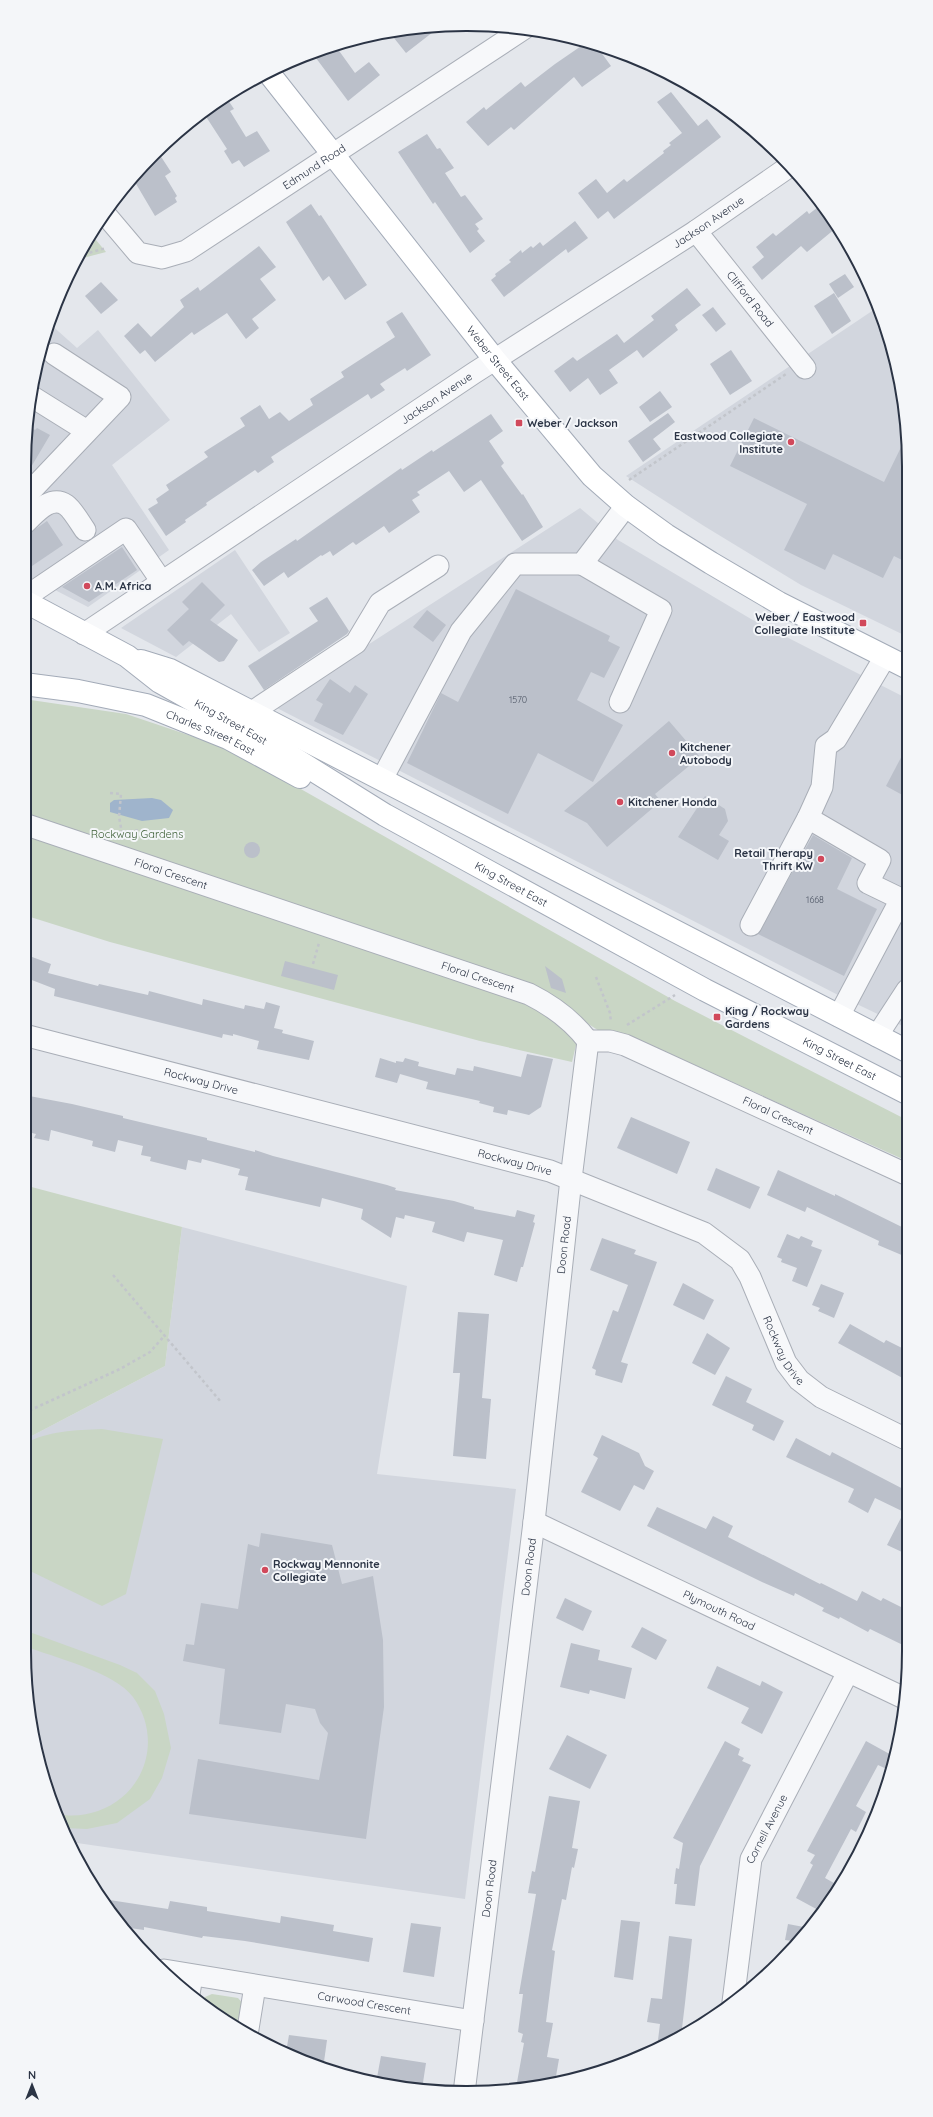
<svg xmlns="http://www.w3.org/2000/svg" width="933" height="2117" font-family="Quicksand,sans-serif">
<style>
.built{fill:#d2d6de}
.green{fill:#c9d6c5}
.water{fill:#9fb4cc}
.building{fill:#bbc0ca}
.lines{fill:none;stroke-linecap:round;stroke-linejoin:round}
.minor-casing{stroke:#a9aeb7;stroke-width:23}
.major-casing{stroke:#a3abb8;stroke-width:24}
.path{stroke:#c2c5cb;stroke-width:2.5;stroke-dasharray:3 3;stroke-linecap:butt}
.minor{stroke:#f7f8fa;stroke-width:21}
.major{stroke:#fff;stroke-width:22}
.poi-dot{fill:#d1495b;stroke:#f4f6f9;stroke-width:1.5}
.labels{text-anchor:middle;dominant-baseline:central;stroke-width:4;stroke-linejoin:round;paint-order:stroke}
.number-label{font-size:9px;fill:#4f5766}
.street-label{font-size:11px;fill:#2b3445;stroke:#f4f6f9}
.poi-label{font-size:11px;font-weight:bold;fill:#2b3445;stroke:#f4f6f9;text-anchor:start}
.park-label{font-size:11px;fill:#3f6138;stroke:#f4f6f9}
.rim{fill:none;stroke:#2b3445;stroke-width:2}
</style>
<rect width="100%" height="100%" fill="#e4e7ec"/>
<g class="built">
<polygon points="878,307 905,409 906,636 801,585 704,526 626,476"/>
<polygon points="49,323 77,348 98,330 170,420 112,465 169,550 88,607 24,574 24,466 32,380"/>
<polygon points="580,508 618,540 751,619 906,698 907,1028 842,997 273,706"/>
<polygon points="235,550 290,633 259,652 231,614 176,657 121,628"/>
<polygon points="182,1227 407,1286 377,1474 516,1489 465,1899 70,1842 48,1793 32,1737 24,1650 24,1440 165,1366"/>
</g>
<g class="green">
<polygon points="91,234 106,252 83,258 49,323 83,245"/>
<polygon points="24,699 126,714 230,749 675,1001 907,1120 907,1161 646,1043 604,1034 582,1020 572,1062 480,1041 110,942 24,915"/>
<polygon points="24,1185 182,1227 165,1366 24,1440"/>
<path d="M102 1429 163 1439 126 1594 102 1606 24 1568V1444C47 1431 76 1430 102 1429Z"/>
<path d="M24 1630 120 1665 137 1673 155 1691 164 1714 171 1748 162 1778 150 1799 117 1823 87 1829 64 1828 57 1813C69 1818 86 1815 98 1811 146 1794 163 1738 133 1697 115 1672 53 1657 24 1646Z"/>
<polygon points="212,1994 238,1998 245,2006 240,2030 203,2005 205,1997"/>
</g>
<polygon class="water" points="152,798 161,800 173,810 169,818 142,821 110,812 110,803 114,800"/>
<g class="building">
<polygon points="438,25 442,25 406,53 390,33"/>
<polygon points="587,42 595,44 611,66 582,87 574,77 514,130 511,127 488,146 466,122 484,107 486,110 521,82 525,87 555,64"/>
<polygon points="330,47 333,51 337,48 355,73 369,62 380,75 348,101 313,54"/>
<polygon points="671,92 698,126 707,119 721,137 614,219 608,211 598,219 578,193 596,179 607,193 624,179 627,182 664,153 663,151 671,145 669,143 682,133 657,102"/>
<polygon points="226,97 234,109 230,111 246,137 257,131 270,151 244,167 239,160 232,164 224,151 227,149 203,112"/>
<polygon points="427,134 437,149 440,148 454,168 445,173 461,197 465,195 483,219 475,224 479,229 477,231 485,241 470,253 435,202 433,204 398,152"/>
<polygon points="158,152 171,172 165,176 177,196 175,198 177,202 155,216 132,177"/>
<polygon points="311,204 319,216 321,215 367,285 345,300 329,276 323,281 286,222"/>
<polygon points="822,204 836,228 807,252 801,246 762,280 752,267 764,257 756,247 773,233 776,236 807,211 809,214"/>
<polygon points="575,221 588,238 568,253 566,249 504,297 491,280 496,276 495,274 511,262 509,260 521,250 522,253 531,246 533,248 540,242 543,246"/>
<polygon points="259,246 276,267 260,279 276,300 252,319 259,328 246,339 227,313 194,335 192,332 155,362 145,350 140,354 124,336 138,323 151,337 184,307 180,300 198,287 200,291"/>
<polygon points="845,274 854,287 838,298 829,284"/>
<polygon points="101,282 118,300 101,314 85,296"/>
<polygon points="687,288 701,305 675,325 678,330 643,358 637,350 609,370 618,383 600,395 588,378 570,392 554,371 573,357 577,361 617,334 624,343 654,320 651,316"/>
<polygon points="834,293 851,321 832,334 814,306"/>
<polygon points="713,307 726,324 716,332 702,315"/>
<polygon points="402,312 431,355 407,371 405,368 380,384 385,390 371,399 368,394 271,457 274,462 258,473 255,470 206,503 207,505 185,520 186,522 166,536 148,509 158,503 156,499 169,490 166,485 208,457 204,452 245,426 240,418 260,405 269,419 280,412 289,421 313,405 310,399 344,377 341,372 395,337 386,322"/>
<polygon points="731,350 752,381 730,395 710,364"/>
<polygon points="660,391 672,407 650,422 639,407"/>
<polygon points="668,413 675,422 653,439 661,449 643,462 628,441"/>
<polygon points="491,414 503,431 489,441 504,463 501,466 522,495 523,494 543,527 522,541 481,480 464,492 449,471 417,492 420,495 412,500 420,512 389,533 384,526 356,545 353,542 333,556 330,551 322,556 321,555 288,578 284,572 264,586 252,570 261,562 296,539 297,541 401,468 402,470 432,450 433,452"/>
<polygon points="754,418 884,482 905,439 906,562 894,556 883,578 833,554 825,570 784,550 807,504 730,466"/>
<polygon points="28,425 35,430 37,428 50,435 24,479"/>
<polygon points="47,521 63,545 32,566 24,555 24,537"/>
<polygon points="122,547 137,570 89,602 62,587"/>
<polygon points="202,582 225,605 210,620 238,640 224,661 219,662 189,641 183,646 167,630 189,609 182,602"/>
<polygon points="516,589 610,636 608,641 620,647 604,678 591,672 577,700 623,725 593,782 538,753 508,814 407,763 441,693 458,702"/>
<polygon points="327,597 349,631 347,634 264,690 248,666 318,621 309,608"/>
<polygon points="427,610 446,625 433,642 413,627"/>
<polygon points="330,679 350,693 355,685 368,694 343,735 314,721 323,704 316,700"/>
<polygon points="669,721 700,757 655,794 661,801 607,847 587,823 564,811"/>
<polygon points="906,748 906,797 886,786"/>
<polygon points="705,796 725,809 728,821 719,835 729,841 718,860 678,837"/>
<polygon points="813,835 852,858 837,889 877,909 844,976 758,934"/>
<circle cx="252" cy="850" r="8"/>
<polygon points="24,954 51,964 48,973 98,986 99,984 148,995 149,991 202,1005 203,999 244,1009 245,1005 264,1009 266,1002 280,1006 274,1028 283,1030 282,1033 314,1041 309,1060 257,1049 259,1041 233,1034 233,1036 223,1034 222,1038 54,996 55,989 24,977"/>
<polygon points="285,961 338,975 334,990 281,976"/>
<polygon points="545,966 562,979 566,993 551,988"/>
<polygon points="527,1054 553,1059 541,1107 529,1115 508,1110 507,1115 493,1112 494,1107 479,1103 480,1101 426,1089 428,1082 400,1074 397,1083 375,1077 380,1058 396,1063 396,1061 403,1062 405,1058 419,1062 418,1066 455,1075 457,1068 473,1071 474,1066 521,1077"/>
<polygon points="24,1095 72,1104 123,1116 123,1118 207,1138 207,1140 255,1152 255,1150 273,1156 387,1185 396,1188 395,1190 454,1201 474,1207 474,1209 515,1217 517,1210 535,1215 533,1222 535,1223 523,1267 521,1267 517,1282 494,1275 503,1240 467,1232 464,1242 432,1232 435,1222 405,1215 404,1219 396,1217 391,1238 361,1219 363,1209 322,1198 320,1207 245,1190 248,1177 238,1175 240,1169 202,1159 201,1163 188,1160 186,1170 150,1161 151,1157 141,1155 143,1146 118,1140 115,1152 92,1146 93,1141 51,1130 49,1141 34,1138 36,1134 24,1131"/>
<polygon points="631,1117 690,1142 677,1174 617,1148"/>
<polygon points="716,1168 760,1187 750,1209 707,1190"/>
<polygon points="778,1170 835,1196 835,1194 908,1230 908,1248 904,1256 878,1245 879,1241 807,1207 805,1212 767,1195"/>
<polygon points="787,1234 799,1239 801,1236 813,1241 811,1246 822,1250 807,1287 792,1281 797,1268 781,1262 782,1259 777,1257"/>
<polygon points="602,1238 636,1250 634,1254 657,1262 621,1362 628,1364 622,1383 595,1375 596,1370 592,1368 613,1310 618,1312 628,1285 590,1270"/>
<polygon points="683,1283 714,1300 704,1320 673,1305"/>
<polygon points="821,1284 844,1293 834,1318 818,1311 820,1308 812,1305"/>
<polygon points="458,1312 489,1314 482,1398 491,1399 486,1459 453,1456 460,1373 453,1373"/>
<polygon points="850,1324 884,1343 886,1340 908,1351 908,1381 838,1343"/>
<polygon points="707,1333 730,1348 715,1375 692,1363"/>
<polygon points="726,1376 752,1389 746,1402 784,1421 774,1441 752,1430 754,1425 712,1405"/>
<polygon points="602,1435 639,1453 645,1466 654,1471 644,1490 634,1485 620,1511 581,1492 598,1458 593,1455"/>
<polygon points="796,1438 830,1456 832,1452 909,1492 909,1540 902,1552 887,1545 904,1512 875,1498 868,1513 848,1502 854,1489 786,1457"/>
<polygon points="657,1507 706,1529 713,1516 733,1526 728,1537 820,1584 821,1583 857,1601 862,1591 881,1601 883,1598 909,1611 909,1648 870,1629 868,1632 840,1617 839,1619 822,1611 824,1608 795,1593 794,1596 762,1582 647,1526"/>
<polygon points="261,1533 332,1545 342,1584 373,1576 383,1640 384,1707 366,1839 189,1814 198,1759 319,1780 328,1733 320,1723 315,1709 286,1704 281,1733 219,1724 225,1669 183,1661 186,1644 194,1645 201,1603 238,1609 248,1544 259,1547"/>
<polygon points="565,1598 592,1611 583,1631 556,1618"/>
<polygon points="642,1627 667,1640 656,1660 631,1647"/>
<polygon points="571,1643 600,1650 598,1660 632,1668 625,1699 590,1690 589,1694 560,1687"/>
<polygon points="717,1666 760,1686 762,1681 783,1692 762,1734 741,1723 749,1708 707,1688"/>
<polygon points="567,1735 607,1755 590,1789 549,1769"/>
<polygon points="725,1741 740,1749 738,1755 744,1758 742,1761 751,1765 700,1866 695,1906 675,1904 677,1884 674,1884 676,1868 679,1869 683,1843 673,1838"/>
<polygon points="866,1741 895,1757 891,1771 878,1765 856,1806 866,1812 856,1832 851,1829 825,1878 834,1883 820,1911 796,1898 813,1865 810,1863 815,1855 807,1851"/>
<polygon points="549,1796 580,1801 572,1848 578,1849 574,1868 572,1867 566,1900 562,1899 552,1950 555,1951 546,2022 553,2023 547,2057 559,2059 555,2082 540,2079 539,2086 516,2088 524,2043 521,2042 523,2034 518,2032 523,1994 519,1994 536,1894 528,1893 532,1871 535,1872"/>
<polygon points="103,1899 168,1909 170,1901 207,1907 207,1911 280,1923 281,1916 334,1925 333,1931 373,1938 369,1962 245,1941 203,1936 202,1938 144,1927 144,1930 123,1927"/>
<polygon points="621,1920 640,1922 633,1980 614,1977"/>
<polygon points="411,1923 441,1927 434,1977 403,1972"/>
<polygon points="788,1924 809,1928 799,1942 785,1940"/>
<polygon points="669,1936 692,1939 685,2003 681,2037 657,2048 660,2024 647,2022 651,1998 662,1999"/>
<polygon points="289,2035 327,2040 323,2069 286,2052"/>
<polygon points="381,2056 426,2063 422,2089 376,2083"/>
</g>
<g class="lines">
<g class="minor-casing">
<g id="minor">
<path id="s1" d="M105 214 138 253 162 258 186 251 525 28"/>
<path id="s2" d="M696 231 805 368"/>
<polyline points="31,396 87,431"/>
<polyline points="24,498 120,397 54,354"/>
<path d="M24 524C34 515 50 494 66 505 73 510 80 523 85 530"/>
<polyline points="582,564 661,610 620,702"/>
<polyline points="24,598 126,529 162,582"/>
<path id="s3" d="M84 634 474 373 696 231 790 166"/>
<polyline points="252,712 356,643 380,603 438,566"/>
<polyline points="382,779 461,631 515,564 582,564 626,506"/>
<polyline points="808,818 880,860 868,883 901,899 839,1016"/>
<path id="s4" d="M24 824 529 994C553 1006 572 1020 588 1041"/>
<polyline points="751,925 808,818 822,787 826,746 836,739 885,657"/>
<path id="s5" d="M24 1035 550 1171 704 1233 740 1260 750 1277 786 1363 799 1380 821 1397 908 1440"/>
<polyline points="877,1036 907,990"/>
<path id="s6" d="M588 1041H610L625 1045 908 1175"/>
<path id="s7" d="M534 1522 904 1698"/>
<path id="s8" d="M164 1970 473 2021"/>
<polyline points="189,1994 192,1976"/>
<path id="s9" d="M733 2002 751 1859 848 1672"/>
<polyline points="247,2035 255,1986"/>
<path id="s10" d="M464 2093 534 1522 571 1179 588 1041"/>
</g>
</g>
<g class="major-casing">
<g id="major">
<path id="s11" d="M268 72 495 360 592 476 626 506 666 535 711 563 779 603 906 667"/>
<path id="s12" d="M24 601 127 656 160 682 276 747 385 815 705 990 907 1093"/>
<polyline points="141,661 170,670 907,1051"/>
<path id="s13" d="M24 684 78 691 146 705 228 738 300 777"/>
</g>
</g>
<g class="path">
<polyline points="78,256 106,248"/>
<polyline points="629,480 786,374"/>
<polyline points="110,793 121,794 119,817 123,838"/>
<polyline points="123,832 141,830"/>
<polyline points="313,964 319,943"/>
<polyline points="596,977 610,1013 611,1022"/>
<polyline points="627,1025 675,995"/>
<polyline points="113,1275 221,1402"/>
<polyline points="24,1413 120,1369 150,1352 165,1335"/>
</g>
<use href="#minor" class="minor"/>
<use href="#major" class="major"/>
</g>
<g class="poi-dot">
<rect x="515" y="419" width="8" height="8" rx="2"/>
<circle cx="791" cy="442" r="4"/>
<circle cx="87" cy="586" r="4"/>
<rect x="859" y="619" width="8" height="8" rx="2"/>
<circle cx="672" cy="753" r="4"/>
<circle cx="620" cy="802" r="4"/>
<circle cx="821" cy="859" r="4"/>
<rect x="713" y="1013" width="8" height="8" rx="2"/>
<circle cx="265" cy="1570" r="4"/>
</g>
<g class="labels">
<g class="number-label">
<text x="518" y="699">1570</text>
<text x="815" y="899">1668</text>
</g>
<g class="street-label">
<text stroke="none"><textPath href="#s1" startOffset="254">Edmund Road</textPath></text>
<text stroke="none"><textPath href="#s3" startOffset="748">Jackson Avenue</textPath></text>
<text stroke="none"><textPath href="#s2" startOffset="87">Clifford Road</textPath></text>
<text stroke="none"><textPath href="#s11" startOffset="371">Weber Street East</textPath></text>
<text stroke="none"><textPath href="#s3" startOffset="424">Jackson Avenue</textPath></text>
<text stroke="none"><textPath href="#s12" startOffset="240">King Street East</textPath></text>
<text stroke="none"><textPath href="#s13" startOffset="194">Charles Street East</textPath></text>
<text stroke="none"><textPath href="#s4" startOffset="155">Floral Crescent</textPath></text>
<text stroke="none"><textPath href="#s12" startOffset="564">King Street East</textPath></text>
<text stroke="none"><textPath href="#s4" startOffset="479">Floral Crescent</textPath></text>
<text stroke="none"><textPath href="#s12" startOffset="936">King Street East</textPath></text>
<text stroke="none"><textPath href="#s5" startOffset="183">Rockway Drive</textPath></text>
<text stroke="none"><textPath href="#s6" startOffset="206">Floral Crescent</textPath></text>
<text stroke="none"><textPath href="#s5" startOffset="507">Rockway Drive</textPath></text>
<text stroke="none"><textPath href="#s10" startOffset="854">Doon Road</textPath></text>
<text stroke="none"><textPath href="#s5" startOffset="855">Rockway Drive</textPath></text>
<text stroke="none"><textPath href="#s10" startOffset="530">Doon Road</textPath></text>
<text stroke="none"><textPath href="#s7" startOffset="205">Plymouth Road</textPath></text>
<text stroke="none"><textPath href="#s9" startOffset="178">Cornell Avenue</textPath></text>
<text stroke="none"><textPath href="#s10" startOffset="206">Doon Road</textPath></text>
<text stroke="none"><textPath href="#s8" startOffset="203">Carwood Crescent</textPath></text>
</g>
<g class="poi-label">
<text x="527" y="423">Weber / Jackson</text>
<text x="783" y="436" text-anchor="end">Eastwood Collegiate<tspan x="783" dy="13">Institute</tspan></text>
<text x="95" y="586">A.M. Africa</text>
<text x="855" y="617" text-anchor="end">Weber / Eastwood<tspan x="855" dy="13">Collegiate Institute</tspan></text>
<text x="680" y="747">Kitchener<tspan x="680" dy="13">Autobody</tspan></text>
<text x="628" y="802">Kitchener Honda</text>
<text x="813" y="853" text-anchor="end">Retail Therapy<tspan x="813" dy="13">Thrift KW</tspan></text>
<text x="725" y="1011">King / Rockway<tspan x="725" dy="13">Gardens</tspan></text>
<text x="273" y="1564">Rockway Mennonite<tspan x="273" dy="13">Collegiate</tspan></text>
</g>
<g class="park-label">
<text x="137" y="834">Rockway Gardens</text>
</g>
</g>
<path d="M0 0H933V2117H0ZM466 31H467A435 435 0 0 1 902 466V1651A435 435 0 0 1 467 2086H466A435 435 0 0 1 31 1651V466A435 435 0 0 1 466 31Z" fill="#f4f6f9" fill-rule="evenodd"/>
<path class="rim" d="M466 31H467A435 435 0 0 1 902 466V1651A435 435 0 0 1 467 2086H466A435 435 0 0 1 31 1651V466A435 435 0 0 1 466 31Z"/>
<g transform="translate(32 2085)" stroke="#f4f6f9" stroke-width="3" paint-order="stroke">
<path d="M0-3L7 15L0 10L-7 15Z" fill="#2b3445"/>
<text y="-6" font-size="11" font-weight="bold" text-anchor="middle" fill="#2b3445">N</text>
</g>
</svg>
